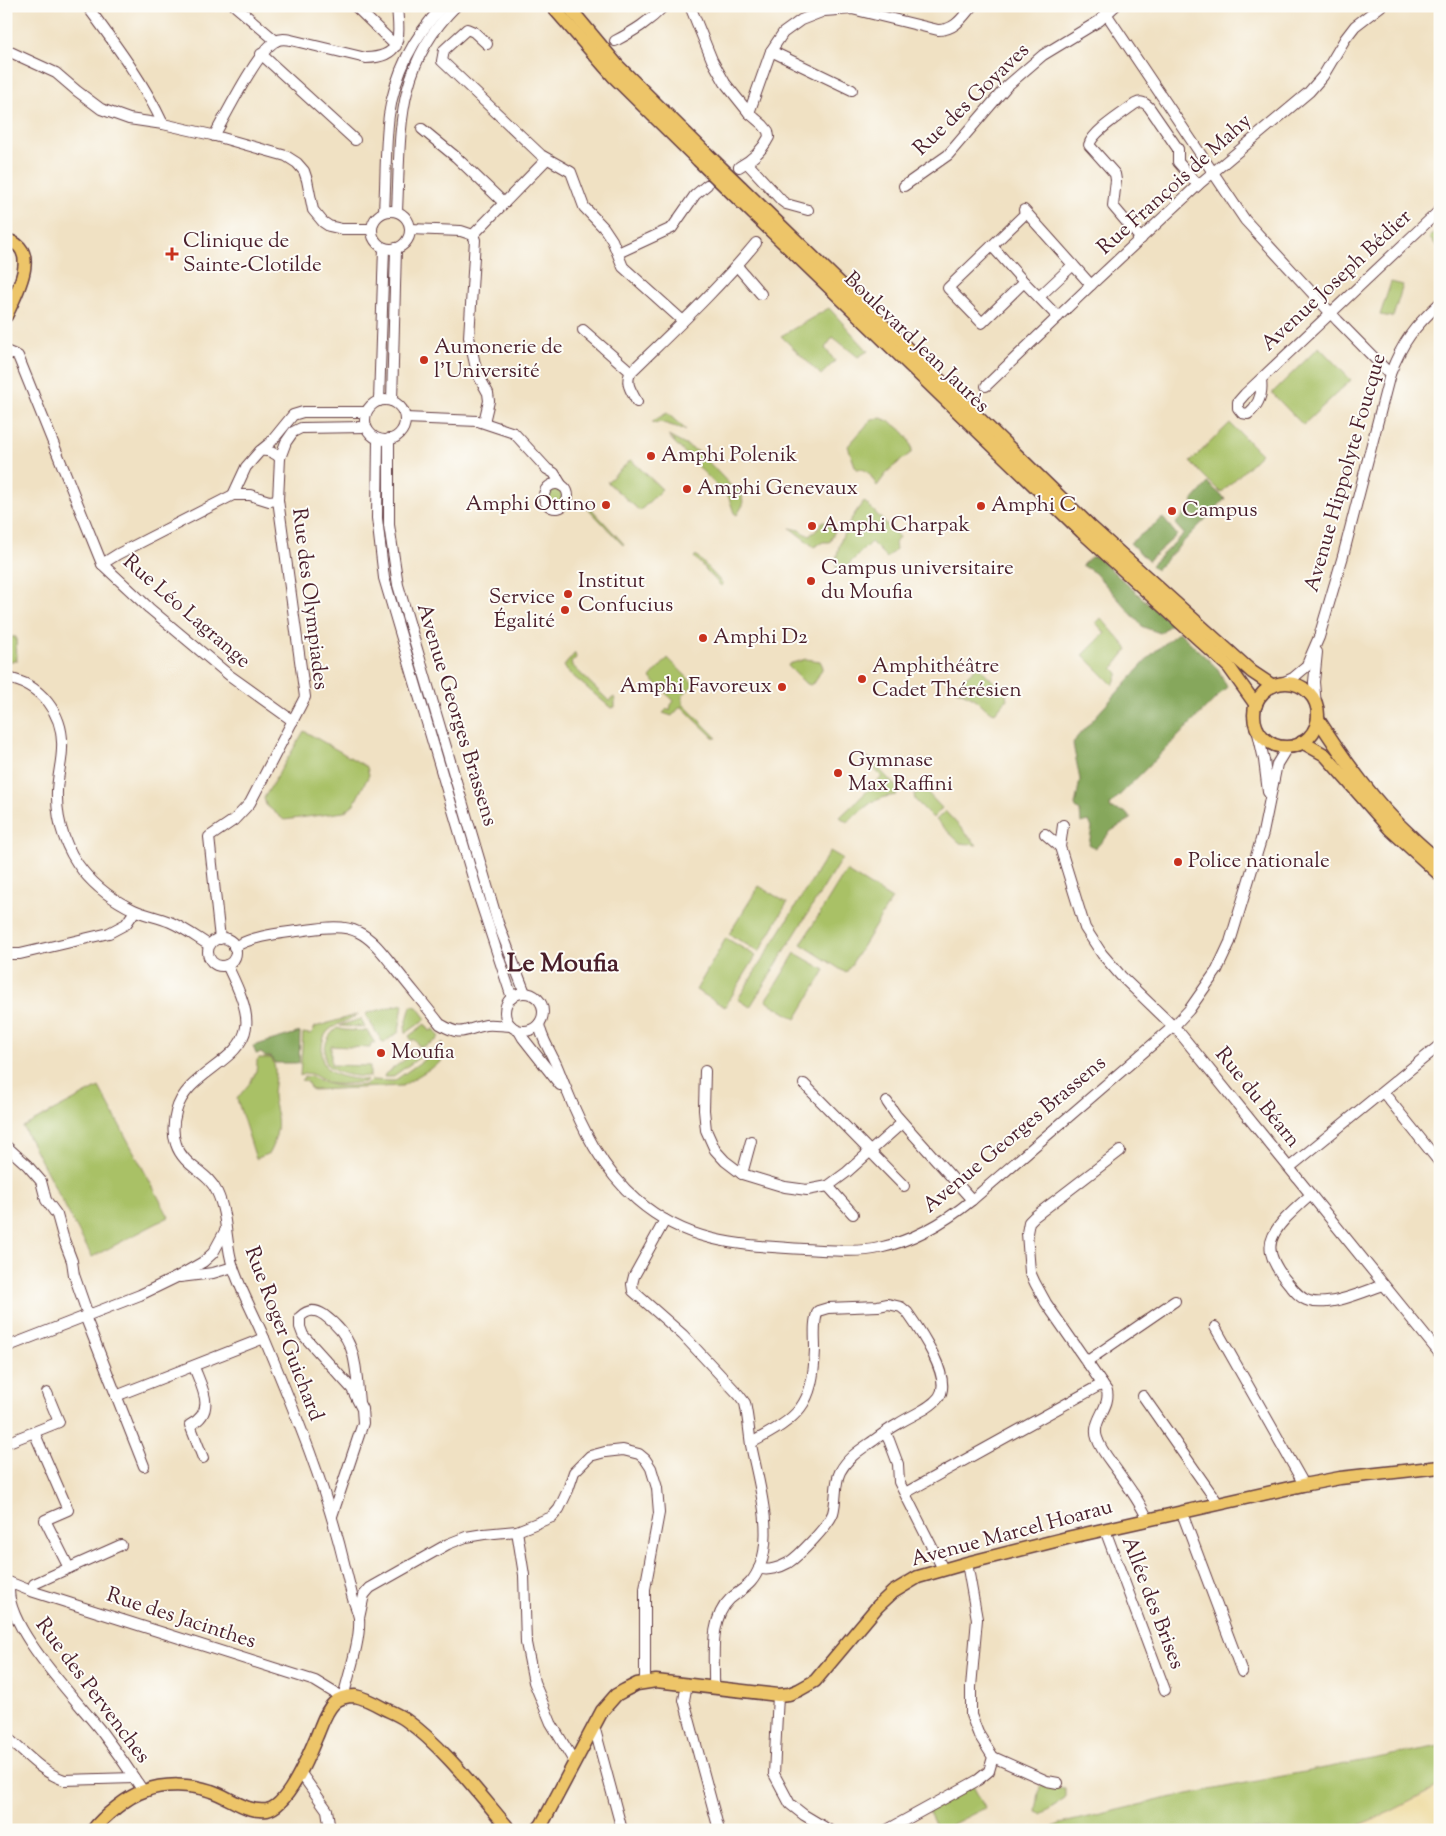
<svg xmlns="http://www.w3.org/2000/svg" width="1446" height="1836" font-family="'Sorts Mill Goudy',serif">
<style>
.green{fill:#a9c166;stroke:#7a7048}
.forest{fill:#86a75b;stroke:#686343}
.sand{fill:#eeda9e;stroke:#9c7c64}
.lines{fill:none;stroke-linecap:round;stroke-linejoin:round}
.minor-casing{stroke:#633c42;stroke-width:12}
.major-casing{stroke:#633c42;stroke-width:15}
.minor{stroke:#fff;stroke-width:10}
.major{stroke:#edc569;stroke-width:12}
.major-bridge-casing{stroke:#633c42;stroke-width:15;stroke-linecap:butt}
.major-bridge{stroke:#edc569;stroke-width:12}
.poi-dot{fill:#c8321e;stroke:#fdfcf7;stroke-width:2}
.labels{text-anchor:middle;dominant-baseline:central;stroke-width:4;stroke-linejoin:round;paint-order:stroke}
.street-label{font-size:21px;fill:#4a1f2b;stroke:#fdfcf7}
.poi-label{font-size:21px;fill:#4a1f2b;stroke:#fdfcf7;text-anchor:start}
.district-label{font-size:26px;font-weight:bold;fill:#4a1f2b;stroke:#fdfcf7}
</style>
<rect width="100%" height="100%" fill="#fdfcf7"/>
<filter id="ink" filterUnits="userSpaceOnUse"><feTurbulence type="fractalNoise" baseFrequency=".02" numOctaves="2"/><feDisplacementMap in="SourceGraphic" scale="10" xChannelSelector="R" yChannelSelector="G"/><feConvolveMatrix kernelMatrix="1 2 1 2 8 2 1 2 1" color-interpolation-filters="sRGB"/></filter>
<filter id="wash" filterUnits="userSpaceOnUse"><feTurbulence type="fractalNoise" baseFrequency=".0096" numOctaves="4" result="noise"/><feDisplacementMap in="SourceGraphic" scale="20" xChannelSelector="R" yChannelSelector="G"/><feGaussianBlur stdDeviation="1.12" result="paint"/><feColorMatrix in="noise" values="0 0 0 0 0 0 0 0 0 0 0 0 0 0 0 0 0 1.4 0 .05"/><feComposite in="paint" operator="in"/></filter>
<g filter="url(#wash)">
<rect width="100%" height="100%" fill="#f0e1c3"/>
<g class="green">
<polygon points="1440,227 1440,249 1429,238"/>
<polygon points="1391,282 1403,285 1393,317 1380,315"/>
<polygon points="829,308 868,351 858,357 833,337 825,348 835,361 821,375 781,336"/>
<polygon points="1319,347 1351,380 1303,425 1272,393"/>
<polygon points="667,413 686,430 660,422 653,423 653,421"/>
<path d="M881 418C896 423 912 436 912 452L889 470 877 486C871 477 868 467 856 469L848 446 872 419Z"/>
<polygon points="1230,423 1261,454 1221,493 1190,462"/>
<polygon points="668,436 699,452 733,488 738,488 742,493 743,505 737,515 734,513 729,498"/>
<polygon points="631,460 662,489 640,511 607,482"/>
<circle cx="555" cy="496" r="8"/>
<path d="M864 501 899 537 895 543 896 549 887 558 871 542 841 572 836 568C836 542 849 520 864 501Z"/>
<polygon points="587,504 624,544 623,545 585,505"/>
<polygon points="823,521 835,530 830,542 823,542 814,547 790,528 800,530 805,534 809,535 815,532"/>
<polygon points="696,555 723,584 721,586 694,557"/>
<polygon points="1101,618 1128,649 1113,668 1118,673 1113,685 1083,655 1105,633 1096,623"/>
<polygon points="6,637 16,637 17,661 6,661"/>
<polygon points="575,653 576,658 571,663 574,667 609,701 614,697 615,700 615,707 611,708 567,671 564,666"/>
<polygon points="668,658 692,682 693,685 682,696 683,704 717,738 714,738 681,706 672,716 663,713 667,709 670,711 671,705 674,701 650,678"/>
<polygon points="806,659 820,661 823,667 815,682 810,685 805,683 788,666 789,664"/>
<path d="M978 666 1006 694 1007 699 995 713C987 711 984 706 978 701 972 696 964 693 956 690L955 687Z"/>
<polygon points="304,731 367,767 369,775 354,804 344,812 284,820 266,805 264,798"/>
<polygon points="868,757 899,790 896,795 885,797 872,802 847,822 840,817 882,777 866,760"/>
<polygon points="922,787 942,808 933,818 915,800 914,795"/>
<polygon points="945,811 977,845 960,843 936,820"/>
<polygon points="830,851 842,858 750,1007 738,999"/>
<polygon points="846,871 892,899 846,973 801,944"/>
<polygon points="759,886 787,903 759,952 729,934"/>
<polygon points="726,938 756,956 725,1007 696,990"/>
<polygon points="795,953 825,970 796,1019 766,1001"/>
<polygon points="403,1004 399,1032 383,1043 366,1016 367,1013"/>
<polygon points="411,1006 417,1007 426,1019 406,1033 405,1027"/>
<path d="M359 1014C349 1021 337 1023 328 1031 323 1037 322 1043 322 1050 319 1077 347 1078 367 1080L365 1082C354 1083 343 1085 333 1084 320 1082 312 1068 300 1076L303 1033 310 1034 313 1031 315 1027Z"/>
<polygon points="361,1019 365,1027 340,1026 341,1025"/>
<polygon points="425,1024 430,1031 434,1029 439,1036 437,1040 422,1047 419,1046 414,1039 412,1041 409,1036"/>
<path d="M337 1028 344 1030 367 1031 375 1043H371L370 1048 331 1046V1065L370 1066V1077C355 1076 337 1076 326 1064 323 1049 325 1038 337 1028Z"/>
<path d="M443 1042 441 1062 402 1086 313 1090 310 1088 307 1081 301 1080 304 1077 311 1076C333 1089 342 1086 366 1085L371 1080 394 1081 428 1057Z"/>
<polygon points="414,1053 416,1055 423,1055 392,1077 384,1077 385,1074"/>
<path d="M259 1058H271C279 1069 273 1083 273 1096 274 1108 279 1118 277 1130 276 1138 273 1145 269 1153L256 1159 237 1099C247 1085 258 1078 257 1060Z"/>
<polygon points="99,1087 169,1217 92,1257 23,1127"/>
<polygon points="1440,1746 1440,1786 1390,1812 1347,1830 1049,1830 1059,1824 1168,1798"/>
<polygon points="973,1786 985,1808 941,1830 938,1830 927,1809"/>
<polygon points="1040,1786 1065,1788 1065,1799 1041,1814 1036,1812"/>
</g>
<g class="forest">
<polygon points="1208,483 1225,499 1156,570 1151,565 1184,534 1175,524 1194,504 1192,501"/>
<polygon points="1163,518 1177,535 1148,561 1130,543"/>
<polygon points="1091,557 1097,557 1171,624 1160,633 1143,627 1095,573 1082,565"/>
<polygon points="1179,632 1218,669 1227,687 1110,805 1111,809 1125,812 1131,819 1111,831 1095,849 1089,844 1092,828 1089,821 1081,823 1080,811 1076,808 1075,805 1080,780 1073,744 1077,737 1153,653"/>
<polygon points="300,1032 299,1063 275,1063 271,1057 266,1057 261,1053 256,1054 253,1046"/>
</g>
<polygon class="sand" points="1440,1786 1440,1830 1347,1830 1390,1812"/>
</g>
<g filter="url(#ink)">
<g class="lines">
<g class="minor-casing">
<g id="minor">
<path d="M87 6C115 44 143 81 163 124"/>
<polyline points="235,6 276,41"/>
<polyline points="355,6 396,46"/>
<path d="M690 6 712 60 725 83 749 113 763 125 768 131 769 137C762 151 752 160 739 167"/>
<polyline points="1101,6 1245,220 1338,321 1390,374"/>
<path d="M615 41C634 31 649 22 664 6"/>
<polyline points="487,44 474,32 467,29 444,50 442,61 541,155 571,172 584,207 604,228 612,240 623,267 683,321"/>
<polyline points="6,50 56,73 77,91 101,109 129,119 163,124 212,135 286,156 297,163 304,171 307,180 313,210 323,222 329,226 342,229 371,229"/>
<polyline points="771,51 852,90"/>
<polyline points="261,54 355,140"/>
<path d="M749 113 771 51 783 33 801 20 824 11 852 9 938 30C955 30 962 18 972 6"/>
<polyline points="422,129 456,157 504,203"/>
<path d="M214 136C226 115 258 50 276 41 281 38 286 39 291 40L366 58C404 57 399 35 397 6"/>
<polyline points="747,163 782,201 786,204 808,210"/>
<polyline points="904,186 948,155 1007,86 1043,55 1099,21 1115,6"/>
<polyline points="1024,210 1091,285"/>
<circle cx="391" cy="230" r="19"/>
<path d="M384 211C386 179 385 146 389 115 395 74 414 36 443 6"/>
<path d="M397 211C401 133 394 67 456 6"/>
<polyline points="1026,213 948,288 982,323 1024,282 1058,317"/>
<polyline points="410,229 461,231 473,235"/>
<polyline points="473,235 475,240 469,337 477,373 488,393 489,401 484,422"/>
<polyline points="473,235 547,159"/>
<path d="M1141 239 1113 206 1116 180 1115 174 1089 145C1093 131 1123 113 1135 104 1141 101 1144 102 1149 107L1178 149V162L1198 185"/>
<polyline points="992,246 1024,282"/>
<polyline points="618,253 672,228 695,195 707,185"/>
<polyline points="737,266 761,294"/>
<polyline points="1039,297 1073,265"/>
<path d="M583 330 631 372C624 383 632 392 637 402"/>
<polyline points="6,351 18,356 102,564 149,608 229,675 293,721"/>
<path d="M631 372C674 330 718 289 756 243"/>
<path d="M1261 380C1263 394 1259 405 1248 414L1242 413 1238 408V402L1245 394 1440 210"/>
<polyline points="986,386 1091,285 1198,185 1309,92 1323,76 1345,39 1355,26 1381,6"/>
<circle cx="385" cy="420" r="20"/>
<polyline points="379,401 384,248"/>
<polyline points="392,401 396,248"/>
<polyline points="405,418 478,421 514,433 547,469 554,473 562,486"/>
<polyline points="378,439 377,518 384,578 477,891 512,998"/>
<polyline points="389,439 389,525 398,585 498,923 525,993"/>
<polyline points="260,451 271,442 293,415 303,412 366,412"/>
<circle cx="556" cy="496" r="12"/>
<path d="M233 495 246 467 260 451C268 450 274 452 280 458"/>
<polyline points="102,564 118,554 233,495 250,495 269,501 278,500"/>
<path d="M6 678C40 683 64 714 62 748 62 764 56 781 57 797 57 823 66 850 83 871 96 887 115 901 134 910 145 915 158 917 170 922 184 928 196 937 209 945"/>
<path d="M1282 683 1293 678 1306 667 1319 637 1343 556 1390 374C1403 341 1414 327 1440 303"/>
<polyline points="1316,706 1314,682 1317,652"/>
<polyline points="1256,724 1264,760 1268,792"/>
<polyline points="1063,825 1060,847 1085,928 1102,954 1121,976 1179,1032 1440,1354"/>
<polyline points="1045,834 1060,847"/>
<circle cx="222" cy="952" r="14"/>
<polyline points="220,939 209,837 234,820 250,803 305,697 278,500 280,458 286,442 293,432 301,428 366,427"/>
<path d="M234 947C254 936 275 934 297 931 316 929 341 923 358 932 373 939 384 955 394 967 409 986 425 1005 440 1024 463 1038 464 1029 486 1025 494 1024 503 1026 511 1026"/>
<polyline points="6,954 20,954 109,933 126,924 135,911"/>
<circle cx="524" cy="1012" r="19"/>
<path d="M539 1024C541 1037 548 1047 553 1058 558 1067 561 1077 565 1086 582 1128 602 1170 637 1200 688 1244 740 1245 804 1249 827 1250 857 1253 879 1248 915 1240 944 1223 972 1200L1174 1026 1189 1010 1217 970 1230 942 1263 833 1277 764 1288 746"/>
<polyline points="519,1031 523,1038 560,1085"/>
<polyline points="705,1071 704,1110 706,1130 715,1150 725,1161 742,1174 785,1187 807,1190 828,1186 847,1172 902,1123"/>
<polyline points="804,1084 904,1186"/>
<polyline points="1383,1092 1440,1163"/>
<polyline points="887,1102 896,1115 972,1200"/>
<polyline points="6,1146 27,1165 41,1181 46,1200 57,1215 64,1240 72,1261 74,1275 88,1315"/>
<path d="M1120 1151 1034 1217 1029 1222 1027 1233 1030 1272 1035 1283 1046 1303 1107 1391C1111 1407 1091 1421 1097 1438 1100 1448 1107 1457 1113 1465 1126 1483 1139 1500 1148 1520"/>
<polyline points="1290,1167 1440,1045"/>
<polyline points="742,1174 751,1141"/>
<polyline points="828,1186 853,1214"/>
<path d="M1311 1195C1302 1202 1294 1210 1286 1218 1265 1240 1266 1254 1284 1278 1291 1286 1298 1298 1309 1301 1330 1307 1363 1292 1383 1285"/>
<path d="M665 1220 634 1276 632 1284 633 1291 683 1335 739 1395 745 1403C748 1417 749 1431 751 1445 758 1480 774 1532 760 1566 752 1586 744 1587 730 1599 708 1620 715 1659 714 1687"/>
<polyline points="180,1277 213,1273 233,1267"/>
<polyline points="85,1316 144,1466"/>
<polyline points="1215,1327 1301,1479 1303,1485"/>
<polyline points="6,1347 140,1295 177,1277 203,1262 213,1253 225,1231"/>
<polyline points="1086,1362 1175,1301"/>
<path d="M194 1367C202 1388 217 1412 190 1425L203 1458"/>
<polyline points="116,1396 264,1338"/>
<polyline points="1143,1396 1215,1499 1217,1505"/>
<polyline points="34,1432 59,1422 47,1393"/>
<polyline points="885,1433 889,1440 898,1464 899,1482 943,1569"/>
<polyline points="6,1443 34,1432 68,1510 45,1520 69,1568 34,1584 31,1591"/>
<path d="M751 1443C799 1417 813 1407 815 1349 815 1336 813 1322 818 1311L828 1308 878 1306 888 1304 901 1307 907 1312C919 1329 953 1378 939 1397 929 1410 911 1415 898 1424 889 1429 881 1435 873 1441 860 1450 848 1457 840 1472 834 1484 837 1499 833 1513 829 1525 799 1556 788 1563 781 1567 767 1572 759 1568"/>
<polyline points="905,1493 1102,1384"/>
<polyline points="1182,1513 1242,1672"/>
<path d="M332 1516 363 1423 362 1409 352 1389 303 1335 300 1327V1317C308 1309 315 1309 324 1315 358 1340 355 1364 359 1402"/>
<polyline points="1105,1530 1165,1690"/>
<polyline points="517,1531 524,1575 526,1643 534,1682 551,1723 575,1763"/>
<polyline points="69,1568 121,1545"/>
<path d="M6 1581 31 1591 315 1681 343 1698C348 1676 361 1640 359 1618 358 1612 355 1605 353 1599 350 1588 348 1578 345 1567 327 1489 295 1412 264 1338 254 1314 241 1291 233 1267 225 1243 228 1215 217 1192 208 1171 184 1168 176 1144 172 1133 173 1123 176 1112 186 1072 241 1063 246 1027 249 1009 235 982 227 965"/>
<path d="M10 1583C0 1623 78 1701 101 1731 116 1751 130 1771 143 1791"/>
<polyline points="359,1618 364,1595 370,1588 448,1544 466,1537 484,1534 517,1531 552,1517 559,1509 568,1490 574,1472 590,1456 605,1452 623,1450 639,1454 645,1459 651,1468 657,1488 659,1513 645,1589 645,1682"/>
<polyline points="687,1684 684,1700 719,1830"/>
<polyline points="778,1695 774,1774 790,1804 804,1815 829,1830"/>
<polyline points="594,1726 622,1830"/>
<path d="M6 1737C25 1752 41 1772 64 1780L134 1778"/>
<polyline points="993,1757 1047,1781 1058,1783"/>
<polyline points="300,1772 327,1810 330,1830"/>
<polyline points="887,1830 978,1780 989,1771 993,1757 978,1733 971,1715 971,1687 977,1619 967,1563"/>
</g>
</g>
<g class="major-casing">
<g id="major">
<polyline points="552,6 614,77 698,160"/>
<polyline points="568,6 618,66 707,154"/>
<polyline points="741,187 1090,526 1252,672 1273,686"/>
<polyline points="733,194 1082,532 1229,667 1256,705"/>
<path d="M6 240C43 248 15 296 6 316"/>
<circle cx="1286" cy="715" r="32"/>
<path d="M1318 719C1345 761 1374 802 1411 836 1420 845 1430 853 1440 862"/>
<polyline points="1302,742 1325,755 1390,829 1440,875"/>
<path d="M93 1830C103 1817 128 1796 144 1791 164 1783 191 1784 211 1791 230 1797 246 1813 267 1810 289 1806 310 1752 318 1733 322 1723 326 1711 334 1703 339 1698 348 1696 355 1696 365 1698 374 1703 383 1708 391 1712 399 1715 406 1720 444 1747 479 1794 510 1830"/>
<polyline points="537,1830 542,1824 602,1711 616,1695 625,1690 637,1684 656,1681 778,1695 789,1694 799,1690 815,1681 878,1606 893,1592 918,1577 967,1563 1071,1537 1303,1485 1340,1478 1440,1467"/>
</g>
</g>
<use href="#minor" class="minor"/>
<use href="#major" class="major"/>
<g class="major-bridge-casing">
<g id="major-bridge">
<polyline points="707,154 741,187"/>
<polyline points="698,160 733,194"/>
</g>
</g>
<use href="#major-bridge" class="major-bridge"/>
</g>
</g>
<g class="poi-dot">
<path d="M169.5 246.5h5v5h5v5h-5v5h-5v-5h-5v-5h5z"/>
<circle cx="424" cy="360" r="5"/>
<circle cx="651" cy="456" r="5"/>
<circle cx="687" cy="489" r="5"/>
<circle cx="606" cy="505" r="5"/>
<circle cx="981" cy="506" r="5"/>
<circle cx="1172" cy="511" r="5"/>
<circle cx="812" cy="526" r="5"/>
<circle cx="811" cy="581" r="5"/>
<circle cx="568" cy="594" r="5"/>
<circle cx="565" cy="610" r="5"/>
<circle cx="703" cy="638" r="5"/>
<circle cx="862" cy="679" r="5"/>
<circle cx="782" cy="687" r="5"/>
<circle cx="838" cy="773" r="5"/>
<circle cx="1178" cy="862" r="5"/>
<circle cx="381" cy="1053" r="5"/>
</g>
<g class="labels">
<g class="street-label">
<text transform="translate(972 100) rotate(-44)">Rue des Goyaves</text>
<text transform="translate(1175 185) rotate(-42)">Rue François de Mahy</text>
<text transform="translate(1337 281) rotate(-43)">Avenue Joseph Bédier</text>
<text transform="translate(916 343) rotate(44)">Boulevard Jean Jaurès</text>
<text transform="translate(1346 473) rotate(-74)">Avenue Hippolyte Foucque</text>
<text transform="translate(309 599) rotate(83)">Rue des Olympiades</text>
<text transform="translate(186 612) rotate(41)">Rue Léo Lagrange</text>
<text transform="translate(456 715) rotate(73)">Avenue Georges Brassens</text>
<text transform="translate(1257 1098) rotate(51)">Rue du Béarn</text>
<text transform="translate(1015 1135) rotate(-40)">Avenue Georges Brassens</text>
<text transform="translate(283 1334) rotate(69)">Rue Roger Guichard</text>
<text transform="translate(1012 1534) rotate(-15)">Avenue Marcel Hoarau</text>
<text transform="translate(1152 1603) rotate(69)">Allée des Brises</text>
<text transform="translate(181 1619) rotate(18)">Rue des Jacinthes</text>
<text transform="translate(92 1691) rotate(53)">Rue des Pervenches</text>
</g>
<g class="poi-label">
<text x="183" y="242">Clinique de<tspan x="183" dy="24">Sainte-Clotilde</tspan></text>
<text x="434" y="348">Aumonerie de<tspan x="434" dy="24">l'Université</tspan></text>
<text x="661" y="456">Amphi Polenik</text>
<text x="697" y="489">Amphi Genevaux</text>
<text x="596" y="505" text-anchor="end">Amphi Ottino</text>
<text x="991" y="506">Amphi C</text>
<text x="1182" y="511">Campus</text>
<text x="822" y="526">Amphi Charpak</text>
<text x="821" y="569">Campus universitaire<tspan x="821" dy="24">du Moufia</tspan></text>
<text x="578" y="582">Institut<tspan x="578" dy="24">Confucius</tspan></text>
<text x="555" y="598" text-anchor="end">Service<tspan x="555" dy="24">Égalité</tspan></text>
<text x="713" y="638">Amphi D2</text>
<text x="872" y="667">Amphithéâtre<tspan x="872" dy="24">Cadet Thérésien</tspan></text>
<text x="772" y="687" text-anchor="end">Amphi Favoreux</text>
<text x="848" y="761">Gymnase<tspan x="848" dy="24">Max Raffini</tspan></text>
<text x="1188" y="862">Police nationale</text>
<text x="391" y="1053">Moufia</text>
</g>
<g class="district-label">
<text x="563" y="964">Le Moufia</text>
</g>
</g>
<rect width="1446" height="1836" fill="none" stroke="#fdfcf7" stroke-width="25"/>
</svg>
